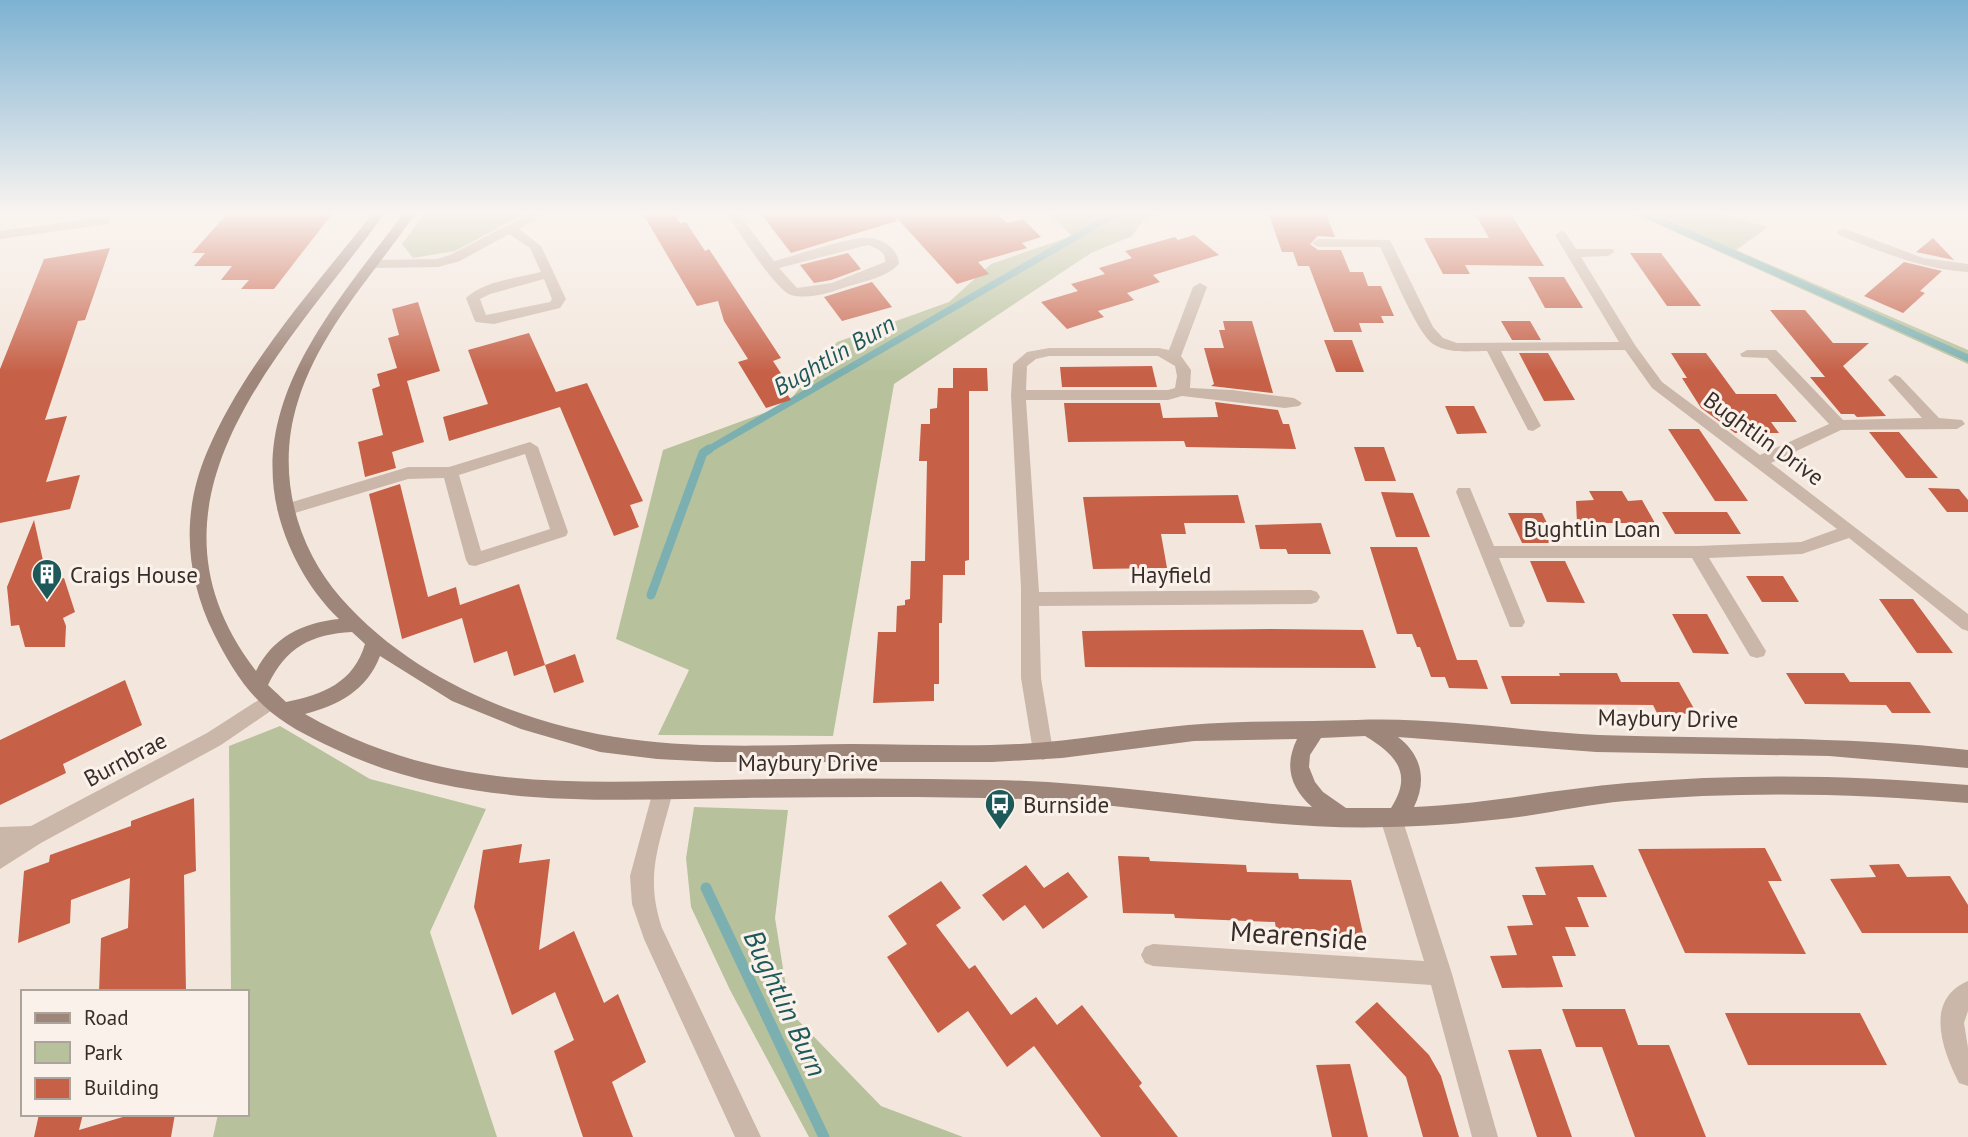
<svg xmlns="http://www.w3.org/2000/svg" width="1968" height="1137" font-family="'PT Sans',sans-serif">
<style>
.green{fill:#b7c29d}
.lines{fill:none;stroke-linecap:round;stroke-linejoin:round}
.stream-far2{stroke:#7cb0b0;stroke-width:7}
.stream-far1{stroke:#7cb0b0;stroke-width:9}
.stream{stroke:#7cb0b0;stroke-width:11}
.building{fill:#c66047}
.street{fill:#cbb7a9;fill-rule:evenodd}
.secondary{fill:#9f867a;fill-rule:evenodd}
.labels{text-anchor:middle;dominant-baseline:central;stroke-width:6;stroke-linejoin:round;paint-order:stroke}
.street-label{font-size:23px;fill:#382d29;stroke:#faf2ea}
.poi-label{font-size:23px;fill:#382d29;stroke:#faf2ea;text-anchor:start}
.water-label{font-size:24px;font-style:italic;fill:#1e595a;stroke:#faf2ea}
.near-street-label{font-size:28px;fill:#382d29;stroke:#faf2ea}
.near-water-label{font-size:28px;font-style:italic;fill:#1e595a;stroke:#faf2ea}
</style>
<rect width="100%" height="100%" fill="#f3e7dd"/>
<g class="green">
<polygon points="424,214 524,214 455,251 413,258 402,244"/>
<polygon points="1049,214 1157,214 1144,219 1132,236 1091,253 894,384 833,736 658,735 689,670 616,639 663,450 786,405 837,342 949,302 991,264 1072,236"/>
<polygon points="1635,214 1719,214 1768,227 1736,250 1968,350 1968,364"/>
<polygon points="280,726 370,779 486,809 430,932 497,1137 213,1137 218,1114 247,1114 247,992 231,992 229,746"/>
<polygon points="694,807 788,810 775,918 790,1012 881,1106 963,1137 809,1137 730,990 691,907 686,858"/>
</g>
<g class="lines">
<g class="stream-far2">
<polyline points="1645,214 1968,358"/>
<polyline points="706,451 1115,214"/>
</g>
<polyline class="stream-far1" points="651,595 703,453 709,449"/>
<polyline class="stream" points="706,888 824,1137"/>
</g>
<g class="building">
<polygon points="227,214 332,214 274,289 241,289 249,280 221,280 232,266 194,266 205,253 192,253"/>
<polygon points="643,214 674,214 680,223 686,222 705,251 709,249 781,358 773,361 788,384 782,386 791,400 766,408 738,362 748,359 724,321 718,301 697,306"/>
<polygon points="761,214 997,214 1007,223 1023,219 1041,237 1022,243 1027,248 978,262 989,274 957,284 896,217 897,221 791,253"/>
<polygon points="1326,214 1335,237 1318,236 1310,244 1318,250 1341,250 1350,272 1363,272 1368,286 1381,286 1394,316 1381,316 1384,323 1359,323 1362,332 1334,332 1309,266 1298,266 1293,252 1282,252 1269,215"/>
<polygon points="1475,214 1511,214 1544,266 1465,265 1470,274 1443,274 1424,238 1489,238"/>
<polygon points="1194,235 1219,255 1153,275 1160,282 1127,293 1134,300 1098,311 1104,317 1067,329 1041,302 1078,291 1071,284 1105,274 1099,268 1132,258 1125,251 1175,237 1178,240"/>
<polygon points="1933,238 1954,260 1916,252"/>
<polygon points="110,248 85,320 78,321 45,420 67,416 46,482 80,475 70,509 0,523 0,369 44,259"/>
<polygon points="848,253 861,269 831,280 814,283 800,265"/>
<polygon points="1630,253 1661,253 1701,306 1667,306"/>
<polygon points="1904,262 1942,271 1920,291 1925,293 1903,313 1864,296"/>
<polygon points="1528,277 1564,277 1583,308 1545,308"/>
<polygon points="872,282 892,307 842,321 824,297"/>
<polygon points="418,302 440,371 407,381 424,442 392,452 396,468 365,477 358,442 383,435 372,389 380,386 377,374 397,368 388,338 399,335 392,309"/>
<polygon points="1770,310 1805,310 1833,343 1869,343 1843,366 1886,416 1857,417 1854,414 1841,414 1810,377 1825,377"/>
<polygon points="1223,321 1252,321 1273,393 1211,386 1214,384 1204,348 1224,348 1219,330 1225,330"/>
<polygon points="1501,321 1530,321 1541,340 1512,340"/>
<polygon points="529,333 556,392 587,383 643,501 630,505 639,527 614,536 560,407 449,441 443,417 488,404 468,350"/>
<polygon points="1324,340 1352,340 1364,372 1336,372"/>
<polygon points="1519,353 1548,353 1575,400 1544,401"/>
<polygon points="1671,353 1706,353 1736,394 1776,394 1797,422 1771,422 1779,433 1735,433 1701,408 1682,378 1687,378"/>
<polygon points="1152,366 1157,387 1062,387 1060,367"/>
<polygon points="953,368 987,368 988,391 969,391 969,560 965,561 965,575 943,575 942,623 939,623 939,684 934,684 934,701 873,703 878,632 896,632 897,606 905,605 905,600 910,599 911,561 925,561 927,461 919,461 921,424 930,424 930,409 937,408 938,388 953,388"/>
<polygon points="1215,402 1278,410 1283,424 1289,424 1296,449 1186,447 1184,441 1068,442 1064,403 1160,403 1163,418 1218,417"/>
<polygon points="1445,406 1474,406 1487,433 1457,434"/>
<polygon points="1668,429 1699,429 1748,501 1715,501"/>
<polygon points="1869,432 1899,432 1938,478 1906,478"/>
<polygon points="1354,447 1384,447 1396,481 1365,481"/>
<polygon points="400,484 428,597 456,587 460,605 519,584 545,665 514,676 507,651 474,663 462,618 402,639 369,494"/>
<polygon points="1928,488 1959,489 1968,500 1968,512 1947,512"/>
<polygon points="1589,491 1622,491 1628,501 1642,500 1655,523 1577,523 1576,501 1594,500"/>
<polygon points="1381,492 1413,493 1430,537 1396,537"/>
<polygon points="1238,495 1245,523 1184,523 1186,534 1161,534 1167,568 1093,569 1083,497"/>
<polygon points="1662,512 1727,512 1741,534 1675,534"/>
<polygon points="1508,513 1542,513 1557,543 1522,543"/>
<polygon points="34,520 48,583 64,578 75,612 63,618 66,626 65,647 25,647 19,625 11,626 7,587"/>
<polygon points="1321,523 1331,554 1288,554 1286,549 1260,549 1255,525"/>
<polygon points="1370,547 1417,547 1457,660 1477,660 1488,689 1449,688 1445,677 1431,677 1420,647 1417,647 1412,634 1397,634"/>
<polygon points="1530,561 1565,561 1585,603 1547,602"/>
<polygon points="1746,576 1783,576 1799,602 1762,602"/>
<polygon points="1879,599 1913,599 1953,653 1917,653"/>
<polygon points="1672,614 1707,614 1729,654 1693,653"/>
<polygon points="1271,629 1363,630 1376,668 1085,667 1082,631"/>
<polygon points="575,654 584,682 554,693 545,665"/>
<polygon points="1559,673 1617,673 1621,682 1679,682 1697,714 1657,713 1653,705 1511,704 1501,676 1560,676"/>
<polygon points="1786,673 1844,673 1850,682 1910,682 1931,713 1892,713 1886,705 1805,704"/>
<polygon points="125,680 142,725 63,764 66,773 0,805 0,740"/>
<polygon points="194,798 196,871 184,875 186,992 99,992 101,938 128,928 130,878 71,900 70,923 18,943 24,871 49,862 50,855 131,826 131,821"/>
<polygon points="522,844 519,863 550,859 539,950 574,931 604,1003 618,994 646,1062 612,1082 633,1137 583,1137 554,1051 574,1040 555,992 512,1015 474,907 483,850"/>
<polygon points="1765,848 1782,881 1768,881 1806,954 1685,953 1638,849"/>
<polygon points="1118,856 1149,857 1150,861 1246,865 1247,872 1298,873 1299,879 1351,880 1364,938 1331,937 1330,931 1276,930 1275,922 1175,918 1174,914 1123,913"/>
<polygon points="1899,864 1907,877 1950,876 1968,905 1968,933 1862,933 1830,879 1876,877 1869,865"/>
<polygon points="1026,865 1044,888 1068,872 1088,897 1043,929 1025,905 1003,921 982,895"/>
<polygon points="1593,865 1607,897 1577,897 1589,927 1565,927 1576,956 1552,956 1563,987 1502,988 1490,956 1517,955 1507,926 1533,925 1522,895 1546,895 1535,867"/>
<polygon points="941,881 961,908 936,925 969,969 975,965 1011,1015 1036,997 1057,1025 1082,1005 1142,1083 1139,1086 1178,1137 1101,1137 1034,1046 1007,1067 968,1011 938,1033 887,957 907,944 888,916"/>
<polygon points="1377,1002 1429,1055 1441,1076 1459,1137 1423,1137 1406,1077 1355,1022"/>
<polygon points="1562,1009 1625,1009 1638,1045 1669,1045 1706,1137 1635,1137 1602,1047 1576,1047"/>
<polygon points="1725,1013 1860,1013 1887,1065 1748,1065"/>
<polygon points="1541,1049 1572,1137 1537,1137 1508,1050"/>
<polygon points="1350,1064 1368,1137 1332,1137 1316,1065"/>
<polygon points="39,1114 83,1114 79,1130 133,1114 175,1114 171,1137 34,1137"/>
</g>
<g class="lines">
<g class="street">
<path d="M529 214H544L519 229 541 246 566 299 560 308 494 324 476 322 474 319 466 298C483 281 518 278 541 272L530 248 509 234 460 261 438 267 373 268 366 264 373 260 437 259 450 255ZM544 279 552 299 550 302 486 315 480 299 490 294Z"/>
<path d="M727 214H739L774 261C794 256 853 236 869 238 884 239 898 249 899 264 887 277 866 281 849 286 832 292 809 300 791 295 775 290 738 230 727 214ZM868 245C877 248 886 252 885 262L832 283 797 288 779 268Z"/>
<polygon points="105,217 109,218 109,224 0,239 0,231"/>
<path d="M1843 228 1923 258 1968 264V272C1922 269 1881 252 1839 235L1837 232Z"/>
<path d="M1561 231 1565 232 1576 249H1613L1614 252 1608 256 1581 257 1635 345 1662 382 1760 455 1829 424 1767 358 1742 357 1740 354 1747 350H1776L1843 420 1922 418 1888 380 1895 375 1900 377 1939 418 1962 420 1965 424 1957 429 1841 430 1771 463 1968 614V631L1962 629 1849 538 1802 554 1709 558 1766 651 1764 656 1757 658 1750 656 1692 558H1499L1525 622 1522 627H1510L1456 492 1458 488H1470L1494 546H1697L1801 542 1837 529 1652 388 1625 350 1501 351 1541 426 1533 431 1528 430 1487 351C1470 351 1448 354 1433 344 1416 332 1391 268 1380 247H1318L1312 243 1318 239 1390 240 1433 327 1443 338 1457 343 1619 342 1555 235Z"/>
<path d="M1200 283 1207 287 1181 356 1191 370 1190 388 1232 390 1294 398 1302 403 1299 406 1285 408 1182 396 1168 400H1026L1039 592 1311 590 1317 592 1320 597 1317 602 1311 604 1039 606 1041 678 1053 751 1050 757 1043 760 1036 757 1033 751 1021 678V588L1011 395 1013 364 1027 352 1049 348H1159L1169 350 1193 287ZM1049 356H1158L1175 366 1177 376 1175 388 1168 390H1026L1027 366 1036 359Z"/>
<path d="M530 442 538 447 568 532 566 536 475 566 469 565 466 560 444 478 408 479 285 516 277 510 279 506 408 467H449ZM525 454 550 529 481 551 459 475Z"/>
<polygon points="271,692 278,694 281,700 278,706 221,745 41,843 0,869 0,827 31,826 207,733"/>
<path d="M663 782 670 785 673 791C660 844 644 874 662 928L761 1137H735L644 939 632 904 630 876 653 791 656 785Z"/>
<polygon points="1391,809 1398,811 1402,818 1452,974 1498,1137 1472,1137 1431,985 1153,966 1145,963 1141,955 1145,947 1153,944 1424,961 1380,818 1384,811"/>
<path d="M1968 981V1011L1964 1023 1968 1048V1086L1959 1083C1943 1052 1923 1000 1968 981Z"/>
</g>
<path class="secondary" d="M372 214H384C287 349 124 499 256 671 273 637 302 623 339 619 312 593 292 559 281 523 244 403 336 304 403 214H415C374 274 320 330 298 401 276 470 294 544 341 598 412 679 524 725 629 739 702 749 777 745 851 744 907 744 964 747 1020 744 1076 741 1132 730 1188 725 1243 720 1301 722 1357 720 1438 717 1518 731 1599 735 1722 739 1845 736 1968 750V768L1829 756 1596 752 1398 737C1422 755 1427 781 1414 807 1486 804 1556 789 1627 783 1741 773 1853 775 1968 785V803C1853 793 1740 791 1625 801 1592 804 1559 811 1526 816 1481 822 1435 826 1389 827 1266 831 1144 804 1021 799 929 796 836 797 744 798 604 800 463 810 333 748 309 737 283 724 264 706 242 686 227 660 214 634 185 575 181 513 207 452 245 363 313 289 372 214ZM352 632 365 644C354 682 323 695 286 702L268 685C286 647 312 634 352 632ZM380 656 452 701 521 729 600 752 657 759 716 762H992L1062 758 1194 741 1297 739C1284 766 1290 787 1312 807 1206 800 1101 782 996 780 906 778 816 778 726 780 573 782 443 793 305 714 339 705 367 690 380 656ZM1365 736C1397 755 1413 774 1391 808H1346L1323 792 1315 782 1309 767 1310 755 1321 738Z"/>
</g>
<linearGradient id="sky" x2="0" y2="1"><stop stop-color="#7db2d2"/><stop offset="0.57" stop-color="#faf4f0"/><stop offset="1" stop-color="#faf4f0" stop-opacity="0"/></linearGradient>
<rect width="1968" height="373" fill="url(#sky)"/>
<defs>
<g id="building-pin" transform="scale(1.575)"><path d="M0 17L-7.5 6A9.5 9.5 0 1 1 7.5 6Z" fill="#1e595a" stroke="#faf2ea"/><path d="M-4-6H4V6H1V3H-1V6H-4ZM-2.5-4.3h1.7v1.8h-1.7ZM.8-4.3h1.7v1.8H.8ZM-2.5-1h1.7V.8h-1.7ZM.8-1h1.7V.8H.8Z" fill="#fff"/></g>
<g id="bus-pin" transform="scale(1.575)"><path d="M0 17L-7.5 6A9.5 9.5 0 1 1 7.5 6Z" fill="#1e595a" stroke="#faf2ea"/><path d="M-5-6H5V4H4V6H2V4H-2V6H-4V4H-5ZM-3.5-4V0h7V-4ZM-3.5 1.2v1.5H-2V1.2ZM2 1.2v1.5H3.5V1.2Z" fill="#fff"/></g>
</defs>
<g fill-rule="evenodd">
<use href="#building-pin" x="47" y="574"/>
<use href="#bus-pin" x="1000" y="804"/>
</g>
<g class="labels">
<g class="street-label">
<text transform="translate(1764 438) rotate(36)">Bughtlin Drive</text>
<text x="1592" y="528">Bughtlin Loan</text>
<text x="1171" y="574">Hayfield</text>
<text transform="translate(1668 718) rotate(1)">Maybury Drive</text>
<text transform="translate(125 759) rotate(-28)">Burnbrae</text>
<text x="808" y="762">Maybury Drive</text>
</g>
<g class="poi-label">
<text x="70" y="574">Craigs House</text>
<text x="1023" y="804">Burnside</text>
</g>
<g class="water-label">
<text transform="translate(834 355) rotate(-30)">Bughtlin Burn</text>
</g>
<g class="near-street-label">
<text transform="translate(1299 935) rotate(4)">Mearenside</text>
</g>
<g class="near-water-label">
<text transform="translate(786 1003) rotate(65)">Bughtlin Burn</text>
</g>
</g>
<rect x="21" y="990" width="228" height="126" fill="#faf2ea" stroke="#aca39d" stroke-width="2"/>
<rect x="35" y="1013" width="35" height="10" fill="#9f867a" stroke="#aca39d" stroke-width="2"/>
<text x="84" y="1025" font-size="21" fill="#382d29">Road</text>
<rect x="35" y="1042" width="35" height="21" fill="#b7c29d" stroke="#aca39d" stroke-width="2"/>
<text x="84" y="1060" font-size="21" fill="#382d29">Park</text>
<rect x="35" y="1078" width="35" height="21" fill="#c66047" stroke="#aca39d" stroke-width="2"/>
<text x="84" y="1095" font-size="21" fill="#382d29">Building</text>
</svg>
